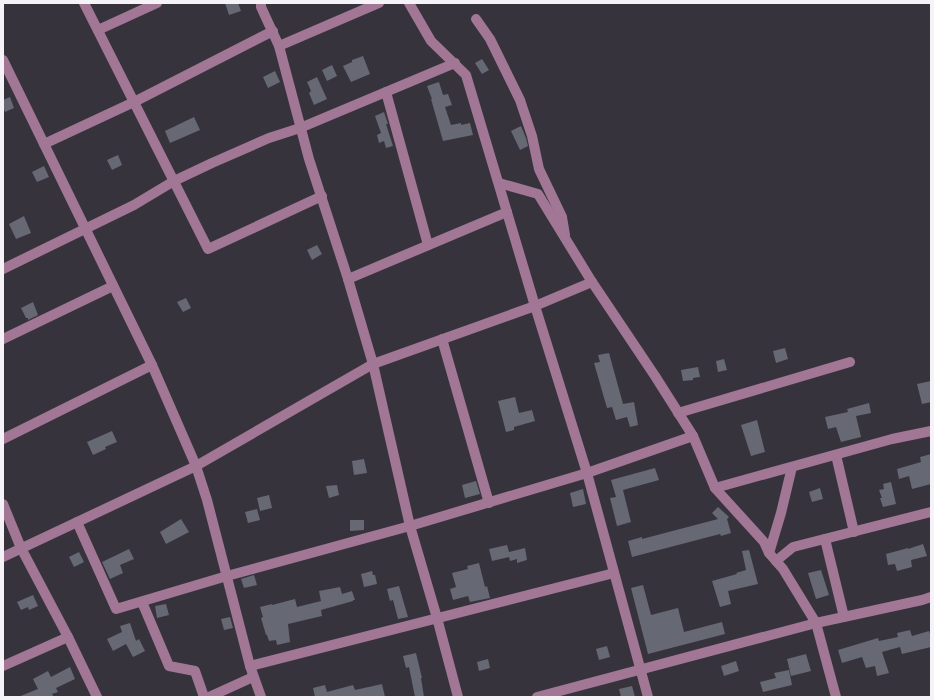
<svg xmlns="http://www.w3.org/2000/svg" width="934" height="700" font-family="'IBM Plex Sans',sans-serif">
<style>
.building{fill:#666873}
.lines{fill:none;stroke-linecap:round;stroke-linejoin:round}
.minor{stroke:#a27695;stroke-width:10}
</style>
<rect width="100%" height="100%" fill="#37333c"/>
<g class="building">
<polygon points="225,3 238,3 241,11 229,15"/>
<polygon points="363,56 370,74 351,82 343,66 352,62 352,60"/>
<polygon points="482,59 489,70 482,74 475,63"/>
<polygon points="332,65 337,76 327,81 322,70"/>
<polygon points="275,71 280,82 268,88 263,77"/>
<polygon points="317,77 327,99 314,105 309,93 311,91 307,82"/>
<polygon points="439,82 443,95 448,94 452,105 445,107 451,125 461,123 461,125 470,123 473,135 443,141 431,99 432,99 427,86"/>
<polygon points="10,97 14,108 5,112 3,107 3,100"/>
<polygon points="384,112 388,124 386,124 393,146 386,148 384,141 379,143 377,135 381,133 375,116"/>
<polygon points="194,117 200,130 170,143 165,131"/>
<polygon points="521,126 526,138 528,146 520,150 511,131"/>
<polygon points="118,155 122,165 112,170 107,160"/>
<polygon points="44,166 49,177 37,182 32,172"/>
<polygon points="24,216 31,233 16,239 9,224"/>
<polygon points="317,245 322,254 312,260 307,250"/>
<polygon points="186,298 191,308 183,312 177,302"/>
<polygon points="33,302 38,315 28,320 28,318 26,318 21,308"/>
<polygon points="785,348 788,359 776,363 773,351"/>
<polygon points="609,353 623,404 634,402 638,425 630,427 627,417 616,420 612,407 607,408 594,363 600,362 598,355"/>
<polygon points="724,359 727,370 718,372 716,361"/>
<polygon points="698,367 700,377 693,378 693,380 683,381 681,370"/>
<polygon points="931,381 931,402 922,404 917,384"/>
<polygon points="515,397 519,413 532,410 535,421 514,427 514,430 506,432 498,401"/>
<polygon points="869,403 871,413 856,416 861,437 841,442 836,427 828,429 825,417 848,412 847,409"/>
<polygon points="757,420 765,452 751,456 741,425"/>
<polygon points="112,431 117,442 105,447 106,449 93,455 87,442"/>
<polygon points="931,454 931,484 912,489 909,476 899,479 897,469 921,462 920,457"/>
<polygon points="364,459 367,473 354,475 352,461"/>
<polygon points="655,468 659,480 623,490 631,522 617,526 610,498 616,497 611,480"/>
<polygon points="476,481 480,494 465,498 462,485"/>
<polygon points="891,482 896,504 883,507 880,498 882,498 879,490 884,489 883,484"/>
<polygon points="337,485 339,495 329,498 326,486"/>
<polygon points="820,488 823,499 812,502 809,492"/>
<polygon points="583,489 586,504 573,507 570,493"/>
<polygon points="269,495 272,508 260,511 257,498"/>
<polygon points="718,507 729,517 727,519 731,533 721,536 720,534 632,557 628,541 642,537 642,539 718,519 712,513"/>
<polygon points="257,509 260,520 248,523 245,512"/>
<polygon points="181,519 189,532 166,544 160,532"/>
<polygon points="350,520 364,520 364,530 350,531"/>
<polygon points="923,544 927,556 911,560 912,567 897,571 895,564 888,565 886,554 908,548 908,549"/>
<polygon points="507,545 509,552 525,548 527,560 517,563 517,559 510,561 509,557 492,561 489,549"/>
<polygon points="129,549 134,559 120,565 123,573 110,579 102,562"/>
<polygon points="749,550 758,584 728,591 731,604 720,607 712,581 737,574 736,573 746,570 742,551"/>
<polygon points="79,552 84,562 74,567 69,557"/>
<polygon points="479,563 485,587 487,586 490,598 470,602 468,596 453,600 450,589 456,587 452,573 468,569 467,566"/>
<polygon points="821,570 829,595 816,599 808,573"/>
<polygon points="372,571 373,575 375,575 377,584 364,587 361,574"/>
<polygon points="254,575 257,585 244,588 241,579"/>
<polygon points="643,585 651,615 678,608 684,632 722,622 725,634 648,654 631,588"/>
<polygon points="399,586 408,617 398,619 393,600 390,601 387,589"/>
<polygon points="340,587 342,594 352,591 355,600 353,600 353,601 321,610 322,616 288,624 290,642 277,645 276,640 269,641 267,635 266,635 261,618 263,617 260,607 272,604 272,605 295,599 297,607 321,601 319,591"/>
<polygon points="33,595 38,606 29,610 28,607 21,610 17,602"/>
<polygon points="166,604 169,615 157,618 155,606"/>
<polygon points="230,617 233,628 224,630 221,619"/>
<polygon points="130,623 136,641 139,639 145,651 133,657 126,644 113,651 107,639 122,632 120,626"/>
<polygon points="910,630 912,636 929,631 931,637 931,647 902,654 900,647 882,652 889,673 877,676 875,666 866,668 862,657 842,663 838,650 878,638 879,641 898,637 897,633"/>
<polygon points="607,646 610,657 599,660 596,649"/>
<polygon points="416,653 422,678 421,678 424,697 415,697 409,667 406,668 403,656"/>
<polygon points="806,654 811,671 791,676 787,659"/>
<polygon points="488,659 490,668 479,671 477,662"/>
<polygon points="736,661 739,671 724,676 721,666"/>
<polygon points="70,667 75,679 56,688 58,692 52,694 54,697 18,697 38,689 33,679 48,671 51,677"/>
<polygon points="789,670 792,685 763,692 760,682 776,678 774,673"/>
<polygon points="382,684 385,697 315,697 313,688 325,685 327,692 353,685 355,690"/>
<polygon points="632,686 635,697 621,697 619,689"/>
</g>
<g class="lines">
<g class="minor">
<polyline points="84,3 208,249 322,196"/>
<polyline points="261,3 261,7 279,46 309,159 348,279 373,364 410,526 437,618 458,697"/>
<polyline points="409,3 431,41 466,75 535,306 587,473 648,697"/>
<polyline points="476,19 490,39 520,100 532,136 539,169 562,217 565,235"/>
<polyline points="98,30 157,3"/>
<polyline points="279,46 379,3"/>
<polyline points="3,60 152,365 196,466 207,500 250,666 261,697"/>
<polyline points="386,92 428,245"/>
<polyline points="44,144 134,102 273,31"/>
<polyline points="499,183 538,194 592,282 655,376 693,436 715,488 764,542 769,553 783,569 816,623 836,697"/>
<polyline points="3,269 134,205 174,181 212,163 269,138 300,128 455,63"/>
<polyline points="348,279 507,212"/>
<polyline points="3,339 113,286"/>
<polyline points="442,339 489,503"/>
<polyline points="678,413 850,362"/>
<polyline points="3,439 152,365"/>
<polyline points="836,455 854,532"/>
<polyline points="715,488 892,439 931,431"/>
<polyline points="3,504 21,548 68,637 97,697"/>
<polyline points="77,522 116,609 227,576 410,526 587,473 693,436"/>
<polyline points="825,539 844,617"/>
<polyline points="769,553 781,513 792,467"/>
<polyline points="3,557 196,466 373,364 535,306 592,282"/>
<polyline points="776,561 793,547 931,512"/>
<polyline points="142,602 169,666 195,671 204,697"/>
<polyline points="3,666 68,637"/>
<polyline points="250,666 614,573"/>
<polyline points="209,697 253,677"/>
<polyline points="537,697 816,623 922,600 931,597"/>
</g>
</g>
<rect width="934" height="700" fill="none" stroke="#f5f2f8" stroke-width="8"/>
</svg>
